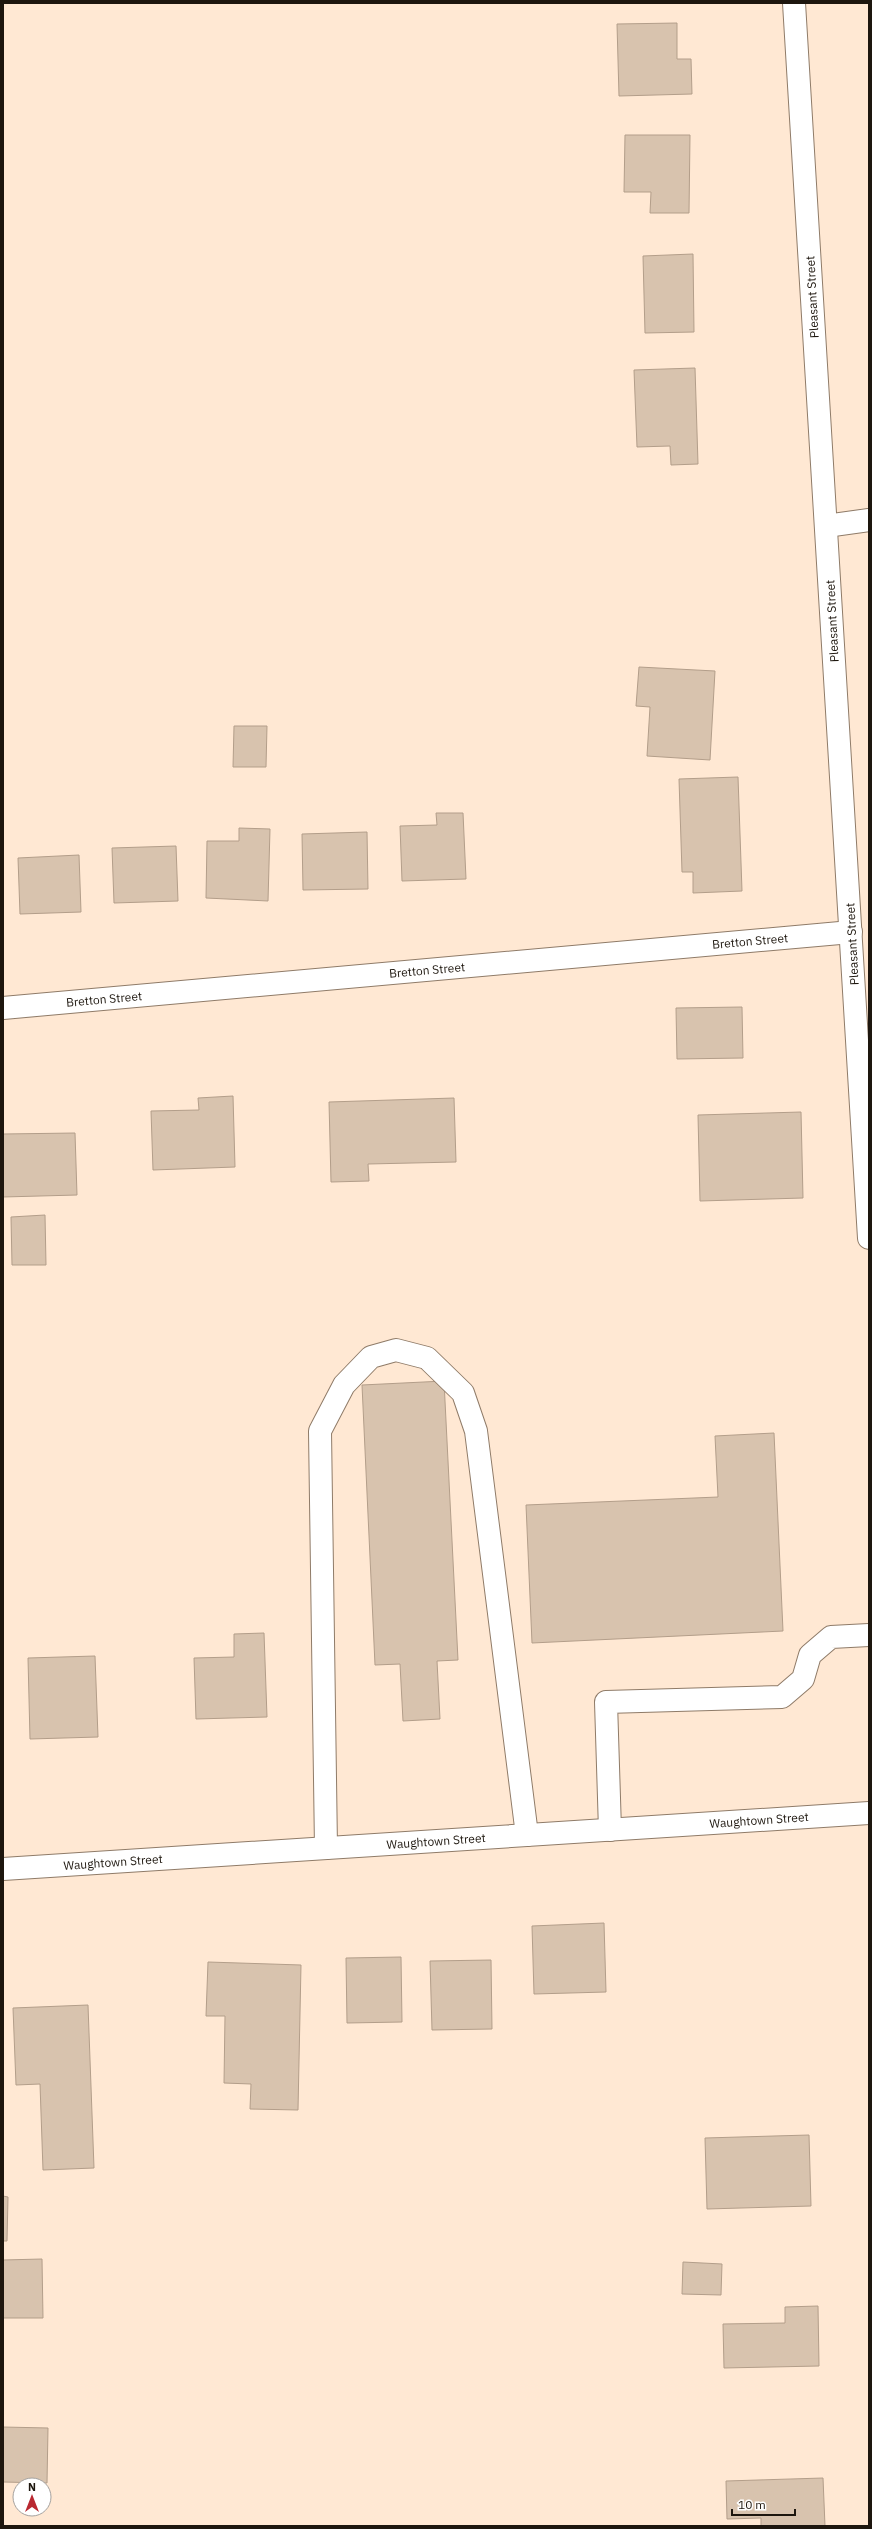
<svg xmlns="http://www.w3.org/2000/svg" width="872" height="2529" font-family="'IBM Plex Sans',sans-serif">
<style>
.building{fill:#d8c3ae;stroke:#b39e8a}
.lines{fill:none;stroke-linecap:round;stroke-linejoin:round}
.service-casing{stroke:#8f7b68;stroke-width:24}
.minor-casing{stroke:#8f7b68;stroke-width:24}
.tertiary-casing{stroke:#8f7b68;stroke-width:24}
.primary-casing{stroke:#8f7b68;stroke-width:24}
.service{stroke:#fff;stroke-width:22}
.minor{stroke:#fff;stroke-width:22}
.tertiary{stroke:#fff;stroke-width:22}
.primary{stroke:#fff;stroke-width:22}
.labels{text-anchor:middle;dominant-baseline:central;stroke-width:3;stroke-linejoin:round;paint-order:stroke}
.street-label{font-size:12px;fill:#1d160e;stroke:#fff}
</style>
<rect width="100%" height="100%" fill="#ffe8d3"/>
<g class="building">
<polygon points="677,23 677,59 691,59 692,94 619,96 617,24"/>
<polygon points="625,135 690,135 689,213 650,213 651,192 624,192"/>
<polygon points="693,254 694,332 645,333 643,256"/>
<polygon points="695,368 698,464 671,465 670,446 637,447 634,370"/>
<polygon points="639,667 715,671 710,760 647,756 650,707 636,706"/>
<polygon points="234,726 267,726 266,767 233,767"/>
<polygon points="738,777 742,891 693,893 693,872 682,872 679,779"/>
<polygon points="436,813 463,813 466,879 402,881 400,826 437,825"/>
<polygon points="239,828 270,829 268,901 206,898 207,841 239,841"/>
<polygon points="367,832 368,889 303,890 302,834"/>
<polygon points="176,846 178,901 114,903 112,848"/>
<polygon points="79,855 81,912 20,914 18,858"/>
<polygon points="742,1007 743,1058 677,1059 676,1008"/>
<polygon points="233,1096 235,1167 153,1170 151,1111 199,1110 198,1098"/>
<polygon points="454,1098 456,1162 368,1164 369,1181 331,1182 329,1102"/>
<polygon points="801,1112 803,1198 700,1201 698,1115"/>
<polygon points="75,1133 77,1195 3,1197 3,1134"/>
<polygon points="45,1215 46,1265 12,1265 11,1217"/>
<polygon points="444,1381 458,1660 437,1661 440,1719 403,1721 400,1664 375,1665 362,1385"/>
<polygon points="774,1433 783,1631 532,1643 526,1505 718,1497 715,1436"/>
<polygon points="264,1633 267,1717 196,1719 194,1658 234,1657 234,1634"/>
<polygon points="95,1656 98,1737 30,1739 28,1658"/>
<polygon points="604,1923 606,1992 534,1994 532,1926"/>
<polygon points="401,1957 402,2022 347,2023 346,1958"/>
<polygon points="491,1960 492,2029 432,2030 430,1961"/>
<polygon points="208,1962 301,1965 298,2110 250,2109 251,2084 224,2083 225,2016 206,2016"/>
<polygon points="88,2005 94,2168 43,2170 40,2084 16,2085 13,2008"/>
<polygon points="809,2135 811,2206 707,2209 705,2138"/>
<polygon points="3,2196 8,2197 7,2241 3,2241"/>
<polygon points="42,2259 43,2318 3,2318 3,2260"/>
<polygon points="683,2262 722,2264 721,2295 682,2294"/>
<polygon points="818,2306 819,2366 724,2368 723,2324 785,2323 785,2307"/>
<polygon points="3,2427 48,2428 47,2483 3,2482"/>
<polygon points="823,2478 825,2526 761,2526 761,2518 727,2519 726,2481"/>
</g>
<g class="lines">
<g class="service-casing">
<g id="service">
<polyline points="826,526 869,520"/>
<polyline points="610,1830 606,1702 782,1697 803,1679 810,1655 831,1637 869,1635"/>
<polyline points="326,1848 320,1431 344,1385 371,1357 396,1350 427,1358 463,1393 476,1431 527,1835"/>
</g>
</g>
<g class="minor-casing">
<polyline id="minor" points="3,1008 851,932"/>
</g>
<g class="tertiary-casing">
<polyline id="tertiary" points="794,3 869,1238"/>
</g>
<g class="primary-casing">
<polyline id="primary" points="3,1869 869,1813"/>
</g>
<use href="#service" class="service"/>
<use href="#minor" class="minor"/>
<use href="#tertiary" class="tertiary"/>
<use href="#primary" class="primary"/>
</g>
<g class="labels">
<g class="street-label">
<text transform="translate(812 297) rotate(-93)">Pleasant Street</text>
<text transform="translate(832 621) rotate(-93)">Pleasant Street</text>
<text transform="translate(750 941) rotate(-5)">Bretton Street</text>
<text transform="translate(852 944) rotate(-93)">Pleasant Street</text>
<text transform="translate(427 970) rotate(-5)">Bretton Street</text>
<text transform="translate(104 999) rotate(-5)">Bretton Street</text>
<text transform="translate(759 1820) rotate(-4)">Waughtown Street</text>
<text transform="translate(436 1841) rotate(-4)">Waughtown Street</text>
<text transform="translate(113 1862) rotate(-4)">Waughtown Street</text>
</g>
</g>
<rect width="872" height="2529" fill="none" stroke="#1d160e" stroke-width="8"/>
<g transform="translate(32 2497)"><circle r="19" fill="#ffffff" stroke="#a5a29f"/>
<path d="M0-3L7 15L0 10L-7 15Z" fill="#b92931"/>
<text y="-6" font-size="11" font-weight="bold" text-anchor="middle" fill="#1d160e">N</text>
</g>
<path d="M732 2509v6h63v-6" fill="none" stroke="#1d160e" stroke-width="2"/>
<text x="738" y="2509" font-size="12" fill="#1d160e" stroke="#ffffff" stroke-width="3" paint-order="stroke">10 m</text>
</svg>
